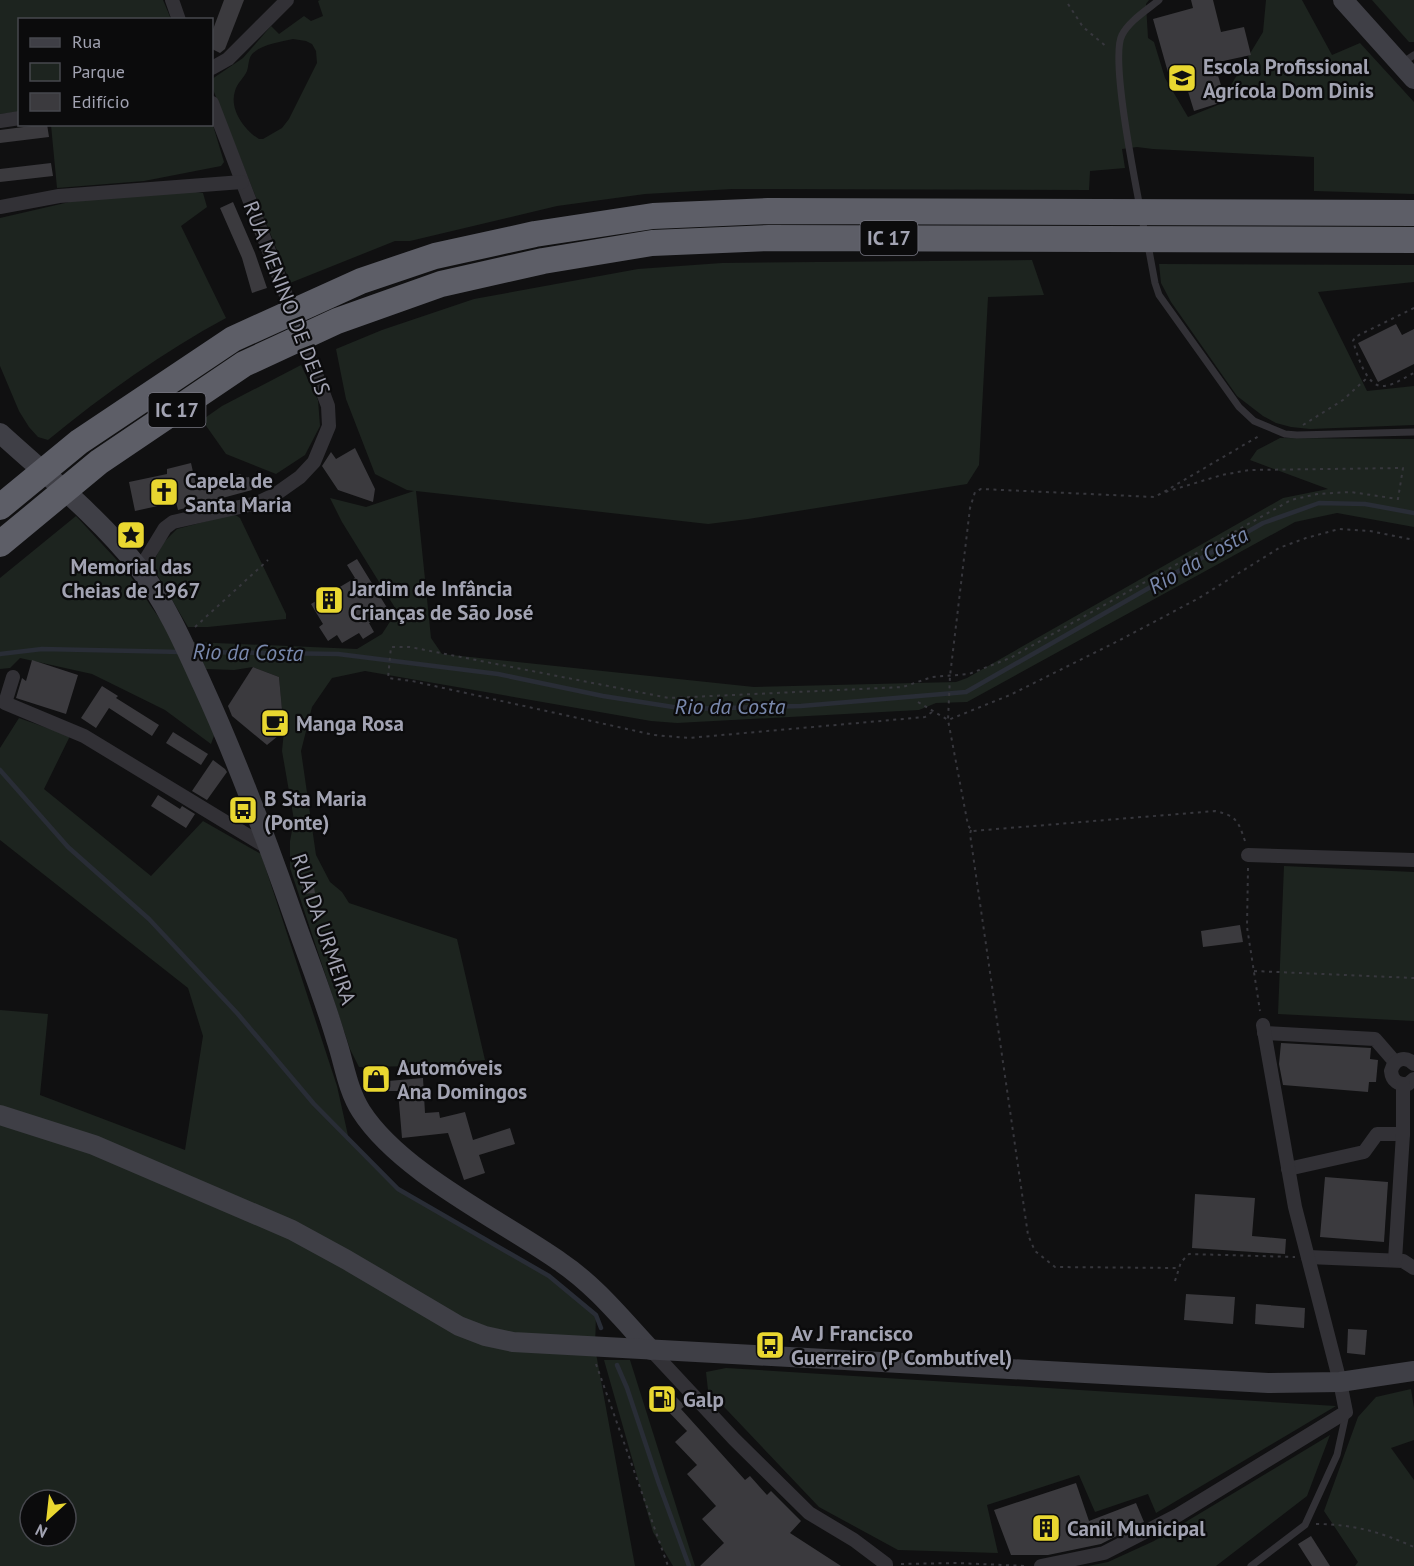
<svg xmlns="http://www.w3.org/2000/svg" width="1414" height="1566" font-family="'PT Sans',sans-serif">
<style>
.green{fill:#1d241f;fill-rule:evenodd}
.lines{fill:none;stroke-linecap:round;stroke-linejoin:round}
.stream{stroke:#292d36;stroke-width:4.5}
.building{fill:#3b3a3e}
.path{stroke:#37373d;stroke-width:2;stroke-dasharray:3 4.5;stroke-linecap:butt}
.lane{stroke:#323136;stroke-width:7}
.street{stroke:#323136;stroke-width:14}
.secondary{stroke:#3f3f46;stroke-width:20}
.highway{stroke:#5d5e67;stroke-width:26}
.labels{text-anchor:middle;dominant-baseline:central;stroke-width:4.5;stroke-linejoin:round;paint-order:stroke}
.shield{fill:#0b0b0c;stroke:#757580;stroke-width:1.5}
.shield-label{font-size:20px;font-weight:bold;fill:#a2a3b2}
.poi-label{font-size:21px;font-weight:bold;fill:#a2a3b2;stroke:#0b0b0c;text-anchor:start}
.street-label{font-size:21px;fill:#a2a3b2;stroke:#0b0b0c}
.water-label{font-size:22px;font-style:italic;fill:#7988ac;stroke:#0b0b0c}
</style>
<rect width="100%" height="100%" fill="#101011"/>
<g class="green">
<polygon points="0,0 163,0 171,19 20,20 19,112 0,114"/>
<path d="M320 0H1149L1146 4 1148 38 1154 42 1165 78 1188 117 1230 100 1231 85 1263 32 1266 0H1302L1332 55 1360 43 1414 102V194L1314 191V157L1153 149 1137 147 1122 149 1125 168 1090 171 1089 190 732 189 645 194 557 206 410 241H395L290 283 212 87V79L243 58 271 26 279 34 304 16 311 21 323 16 318 1ZM293 39 306 41 312 44 316 51 317 63 289 119 282 128 263 139H259C244 130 229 109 235 91 237 83 244 78 247 71 249 65 248 58 253 53 263 44 281 42 293 39Z"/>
<polygon points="1372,0 1414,0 1414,42 1409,42"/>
<polygon points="212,122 224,162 221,166 144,181 57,188 51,125 212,124"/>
<path d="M188 191 203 193 207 207 181 226 226 318C163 352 104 394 48 440L38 437 29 427 19 411 0 366V218L78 200Z"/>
<polygon points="1032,260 1044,295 988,297 979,465 967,484 748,519 708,524 416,491 431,638 442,654 754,687 956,682 967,678 1283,498 1328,489 1250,460 1257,450 1280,438 1414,439 1414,527 1337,513 1295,522 967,702 936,703 919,710 677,723 651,721 365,671 332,678 312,707 301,751 316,855 330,882 342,892 349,903 457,939 485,1060 421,1066 359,1067 350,1049 290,868 290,841 294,820 282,751 284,731 279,677 253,667 234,670 206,669 193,642 357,649 382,634 397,611 342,522 330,498 366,507 414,491 407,490 375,474 346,399 336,349 382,330 474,299 638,269 722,263"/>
<polygon points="1159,264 1414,265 1414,282 1318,292 1367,391 1414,386 1414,425 1310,429 1291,427 1276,423 1263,416 1237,396 1171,302 1161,283"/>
<polygon points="301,365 318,400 320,426 305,455 276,474 226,454 202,420 222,406"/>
<polygon points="234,514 240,518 286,614 286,619 208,627 188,627 152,566 162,544 177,529"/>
<polygon points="76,516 127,571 170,634 215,733 211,744 165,710 92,674 20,658 10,668 0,669 0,578"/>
<path d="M19 718 70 736 44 789 151 876 203 821 261 854 337 1086 349 1140 398 1189 549 1276 596 1315 595 1348 635 1566H0V1010L48 1014 40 1095 185 1150 203 1036 188 988 0 840V748ZM30 1500H66V1536H30Z"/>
<polygon points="1284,866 1414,872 1414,1021 1278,1014"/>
<polygon points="604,1360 630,1360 695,1566 673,1566 653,1532"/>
<polygon points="726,1368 1336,1406 1156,1513 1148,1494 1095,1512 1079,1475 987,1505 998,1553 898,1550 819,1507 708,1390 706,1372"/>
<polygon points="1411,1389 1414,1408 1414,1440 1391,1448 1414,1480 1414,1566 1355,1566 1358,1562 1324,1511 1358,1417 1376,1397"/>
<polygon points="1330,1435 1307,1496 1216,1566 1088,1566 1108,1562 1154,1541"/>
</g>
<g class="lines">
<g class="stream">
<polyline points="193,652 338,654 498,674 603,696 686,709 801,706 966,692 1263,523 1319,503 1365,504 1414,513"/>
<polyline points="0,654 42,649 182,652"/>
<polyline points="0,770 68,847 149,919 237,1013 314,1104 398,1189 549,1276 596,1315 601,1328"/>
<polyline points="617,1365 627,1388 659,1484 689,1566"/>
</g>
</g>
<g class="building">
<polygon points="224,0 244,0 225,49 220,53 212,49 212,32"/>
<polygon points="1191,0 1213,0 1221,32 1244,27 1251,55 1214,63 1226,101 1194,111 1182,72 1169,76 1153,19 1193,8"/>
<polygon points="47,124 49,137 0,143 0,130"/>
<polygon points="51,163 53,176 0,182 0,169"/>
<polygon points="233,202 255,253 267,288 252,293 242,258 220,208"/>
<polygon points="1396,324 1402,335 1414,329 1414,364 1378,382 1358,343"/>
<polygon points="355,448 375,489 373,502 338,490 322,466 331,452 336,459"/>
<polygon points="191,463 196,485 241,474 242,478 249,477 252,490 178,510 176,502 135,511 129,482 167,474 167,469"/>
<polygon points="357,559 389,611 369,623 374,632 363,639 359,633 342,643 337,635 328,641 319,627 323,624 311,604 355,578 347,565"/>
<polygon points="32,660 78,675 66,714 16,698 22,678 26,681"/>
<polygon points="253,667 279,677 284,731 267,745 232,716 228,706"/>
<polygon points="102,686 118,696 116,698 159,725 152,736 109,708 96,728 81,718"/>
<polygon points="173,732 208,754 201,765 166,743"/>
<polygon points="213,760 225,769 227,772 207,800 192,791"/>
<polygon points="158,795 180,809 182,806 195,814 186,828 151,806"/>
<polygon points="313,881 315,893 303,894 302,882"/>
<polygon points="1240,925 1243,942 1203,947 1201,931"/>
<polygon points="1281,1043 1371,1048 1370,1059 1378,1060 1376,1082 1369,1082 1368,1092 1283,1085 1279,1064"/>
<polygon points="365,1066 388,1067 388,1081 423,1078 425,1113 439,1112 440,1118 465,1112 473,1140 510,1128 515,1144 479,1155 485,1173 464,1180 448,1133 402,1138 398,1091 365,1091"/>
<polygon points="1325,1177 1388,1182 1384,1242 1320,1237"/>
<polygon points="1195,1194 1255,1198 1252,1236 1286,1239 1285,1254 1192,1248"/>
<polygon points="1186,1294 1235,1297 1233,1324 1184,1320"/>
<polygon points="1256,1304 1305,1308 1304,1328 1255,1324"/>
<polygon points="1348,1329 1367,1330 1365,1355 1347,1353"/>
<polygon points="674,1395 685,1406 681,1409 745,1480 750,1476 767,1495 771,1491 801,1521 790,1533 841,1566 700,1566 724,1543 702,1519 716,1506 687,1474 697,1465 675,1442 687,1431 663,1406"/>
<polygon points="1076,1483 1089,1521 1136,1503 1144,1522 1101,1544 1048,1555 1011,1555 994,1510"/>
<polygon points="1311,1536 1330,1566 1312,1566 1298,1544"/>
</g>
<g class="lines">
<g class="path">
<polyline points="1068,4 1083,27 1108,48"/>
<path d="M1414 308 1355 337 1353 341C1357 354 1366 387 1383 386 1393 386 1405 377 1414 373"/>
<polyline points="1303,425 1343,400 1368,377"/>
<polyline points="195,627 268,560"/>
<polyline points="918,702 948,720 1010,695 1120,640 1199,598 1279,548 1306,538 1339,529 1370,531 1414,540"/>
<polyline points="932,712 925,717 689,738 654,735 412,681 388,678 391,647 410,647 669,698 903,687 932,677 969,674 1010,658 1291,500 1317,494 1351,492 1398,499 1403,468 1249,470 1222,475 1162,493"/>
<polyline points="971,830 970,834 1028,1235 1035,1251 1055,1267 1179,1268"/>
<path d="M1245 841C1238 821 1237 816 1215 811L973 831 969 827 967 820 948 720 950 676 970 508 975 492 981 489 1154 497 1162 493 1259 436"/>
<polyline points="1248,868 1247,927 1260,1011"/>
<polyline points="1254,971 1414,978"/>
<polyline points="1175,1281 1181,1262 1189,1254 1295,1257"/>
<polyline points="596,1364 668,1566"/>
<path d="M1316 1524C1352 1524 1381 1532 1414 1547"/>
<polyline points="901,1564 957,1563 1026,1566"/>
</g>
<g class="lane">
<polyline points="1402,63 1414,55"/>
<path d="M1145 234C1139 201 1109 59 1122 35 1129 21 1147 10 1159 0"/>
<polyline points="1148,245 1155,283 1159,295 1239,407 1254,421 1285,434 1297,435 1414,432"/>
<polyline points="1251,1566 1305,1525 1337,1455 1346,1414"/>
</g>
<g class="street">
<polyline points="172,0 179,20"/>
<polyline points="212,68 228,59 287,0"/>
<polyline points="212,103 294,316"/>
<polyline points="0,121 20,118"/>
<polyline points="0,207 59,196 242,182"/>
<polyline points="140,569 165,528 173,522 257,503 276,494 300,477 314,462 329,426 328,406 301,334"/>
<polyline points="13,677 5,703 84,736 270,849"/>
<polyline points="1248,855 1414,860"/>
<polyline points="1264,1033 1375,1039 1395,1062"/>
<path d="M1414 1064C1405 1055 1394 1059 1391 1071 1392 1081 1398 1085 1408 1084L1414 1079"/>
<polyline points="1288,1169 1364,1152 1377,1134 1403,1134"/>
<polyline points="1308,1257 1403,1261 1414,1268"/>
<polyline points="1395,1260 1403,1134 1403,1084"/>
<polyline points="651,1350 734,1439 809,1513 854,1540 886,1564 886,1566"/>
<polyline points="1041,1566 1104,1553 1178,1515 1346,1412 1340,1382 1295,1207 1263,1025"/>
</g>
<g class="secondary">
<polyline points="1343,0 1414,79"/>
<path d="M0 433C47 476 98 516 138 567 165 601 184 644 202 684 237 760 266 838 294 918 308 958 324 998 336 1039 344 1062 347 1089 361 1111 400 1172 499 1219 559 1261 595 1285 622 1319 651 1350"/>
<polyline points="0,1115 94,1145 292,1230 347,1260 459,1326 485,1336 513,1342 1268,1383 1340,1382 1414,1371"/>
</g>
<g class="highway">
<polyline points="0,507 79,442 233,339 361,281 435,256 535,234 653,216 768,211 1414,213"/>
<polyline points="0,544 99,462 244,364 337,321 441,284 543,261 652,243 769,238 1414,240"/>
</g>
</g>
<defs>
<g id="school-square" transform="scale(1.5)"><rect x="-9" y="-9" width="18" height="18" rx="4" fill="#e9d730" stroke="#0b0b0c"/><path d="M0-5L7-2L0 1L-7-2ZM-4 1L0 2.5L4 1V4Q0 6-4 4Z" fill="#111"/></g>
<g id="church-square" transform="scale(1.5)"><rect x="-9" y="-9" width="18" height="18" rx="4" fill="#e9d730" stroke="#0b0b0c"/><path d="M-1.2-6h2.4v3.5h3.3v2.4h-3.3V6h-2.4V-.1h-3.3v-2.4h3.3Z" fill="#111"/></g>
<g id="sight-square" transform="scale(1.5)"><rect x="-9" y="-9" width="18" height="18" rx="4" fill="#e9d730" stroke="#0b0b0c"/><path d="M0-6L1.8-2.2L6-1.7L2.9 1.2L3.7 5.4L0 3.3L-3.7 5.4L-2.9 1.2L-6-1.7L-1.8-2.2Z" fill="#111"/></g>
<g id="building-square" transform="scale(1.5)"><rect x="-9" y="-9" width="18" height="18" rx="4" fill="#e9d730" stroke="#0b0b0c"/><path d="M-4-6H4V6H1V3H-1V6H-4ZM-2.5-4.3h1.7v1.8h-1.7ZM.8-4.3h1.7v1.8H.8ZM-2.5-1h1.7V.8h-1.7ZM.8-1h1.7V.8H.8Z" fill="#111"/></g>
<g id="cafe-square" transform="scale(1.5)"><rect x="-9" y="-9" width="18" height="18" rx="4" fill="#e9d730" stroke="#0b0b0c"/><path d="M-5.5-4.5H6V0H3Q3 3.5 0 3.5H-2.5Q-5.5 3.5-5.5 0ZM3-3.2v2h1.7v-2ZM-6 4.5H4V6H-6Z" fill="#111"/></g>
<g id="bus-square" transform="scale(1.5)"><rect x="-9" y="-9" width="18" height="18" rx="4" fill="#e9d730" stroke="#0b0b0c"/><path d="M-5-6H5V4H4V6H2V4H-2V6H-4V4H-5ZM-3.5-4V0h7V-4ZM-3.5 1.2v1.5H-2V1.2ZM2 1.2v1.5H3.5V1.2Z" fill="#111"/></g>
<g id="shop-square" transform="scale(1.5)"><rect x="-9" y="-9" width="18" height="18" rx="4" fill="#e9d730" stroke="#0b0b0c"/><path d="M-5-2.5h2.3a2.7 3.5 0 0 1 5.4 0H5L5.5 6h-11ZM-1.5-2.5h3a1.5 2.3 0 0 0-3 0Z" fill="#111"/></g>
<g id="fuel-square" transform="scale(1.5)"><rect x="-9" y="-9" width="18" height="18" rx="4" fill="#e9d730" stroke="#0b0b0c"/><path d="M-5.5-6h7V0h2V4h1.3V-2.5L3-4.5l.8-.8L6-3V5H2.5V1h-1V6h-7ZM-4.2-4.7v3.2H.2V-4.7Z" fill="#111"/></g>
</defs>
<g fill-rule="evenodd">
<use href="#school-square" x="1182" y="78"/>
<use href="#church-square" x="164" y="492"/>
<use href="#sight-square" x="131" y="535"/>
<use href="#building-square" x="329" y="600"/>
<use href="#cafe-square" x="275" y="723"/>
<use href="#bus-square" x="243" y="810"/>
<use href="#shop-square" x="376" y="1079"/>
<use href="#bus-square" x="770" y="1345"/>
<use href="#fuel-square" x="662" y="1399"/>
<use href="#building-square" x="1046" y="1528"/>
</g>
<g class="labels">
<g class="shield">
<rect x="860.5" y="221" width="57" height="34" rx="4.5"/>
<rect x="148.5" y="393" width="57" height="34" rx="4.5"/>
</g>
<g class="shield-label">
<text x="889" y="238">IC 17</text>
<text x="177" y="410">IC 17</text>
</g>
<g class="poi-label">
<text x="1203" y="66">Escola Profissional<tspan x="1203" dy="24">Agrícola Dom Dinis</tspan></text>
<text x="185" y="480">Capela de<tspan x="185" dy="24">Santa Maria</tspan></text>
<text x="131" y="566" text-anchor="middle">Memorial das<tspan x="131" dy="24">Cheias de 1967</tspan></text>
<text x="350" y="588">Jardim de Infância<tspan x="350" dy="24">Crianças de São José</tspan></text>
<text x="296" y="723">Manga Rosa</text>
<text x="264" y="798">B Sta Maria<tspan x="264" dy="24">(Ponte)</tspan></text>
<text x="397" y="1067">Automóveis<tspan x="397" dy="24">Ana Domingos</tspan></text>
<text x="791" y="1333">Av J Francisco<tspan x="791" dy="24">Guerreiro (P Combutível)</tspan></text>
<text x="683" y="1399">Galp</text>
<text x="1067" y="1528">Canil Municipal</text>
</g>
<g class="street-label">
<text transform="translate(287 298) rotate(69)">RUA MENINO DE DEUS</text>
<text transform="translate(324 929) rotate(71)">RUA DA URMEIRA</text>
</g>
<g class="water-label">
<text transform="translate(1198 560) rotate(-30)">Rio da Costa</text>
<text transform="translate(248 652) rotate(1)">Rio da Costa</text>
<text x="730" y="706">Rio da Costa</text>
</g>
</g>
<rect x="18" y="18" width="195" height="108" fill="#0b0b0c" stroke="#47484e" stroke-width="1.5"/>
<rect x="30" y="38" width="30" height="9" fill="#3f3f46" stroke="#47484e" stroke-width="1.5"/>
<text x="72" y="48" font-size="18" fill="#a2a3b2">Rua</text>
<rect x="30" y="63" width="30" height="18" fill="#1d241f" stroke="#47484e" stroke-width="1.5"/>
<text x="72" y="78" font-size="18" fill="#a2a3b2">Parque</text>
<rect x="30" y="93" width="30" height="18" fill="#3b3a3e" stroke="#47484e" stroke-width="1.5"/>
<text x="72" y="108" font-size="18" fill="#a2a3b2">Edifício</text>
<g transform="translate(48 1518) rotate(207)"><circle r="28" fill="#0b0b0c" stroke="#47484e" stroke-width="1.5"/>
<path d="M0-4.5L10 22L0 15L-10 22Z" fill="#e9d730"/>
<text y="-9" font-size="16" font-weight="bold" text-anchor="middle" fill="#a2a3b2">N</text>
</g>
</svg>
